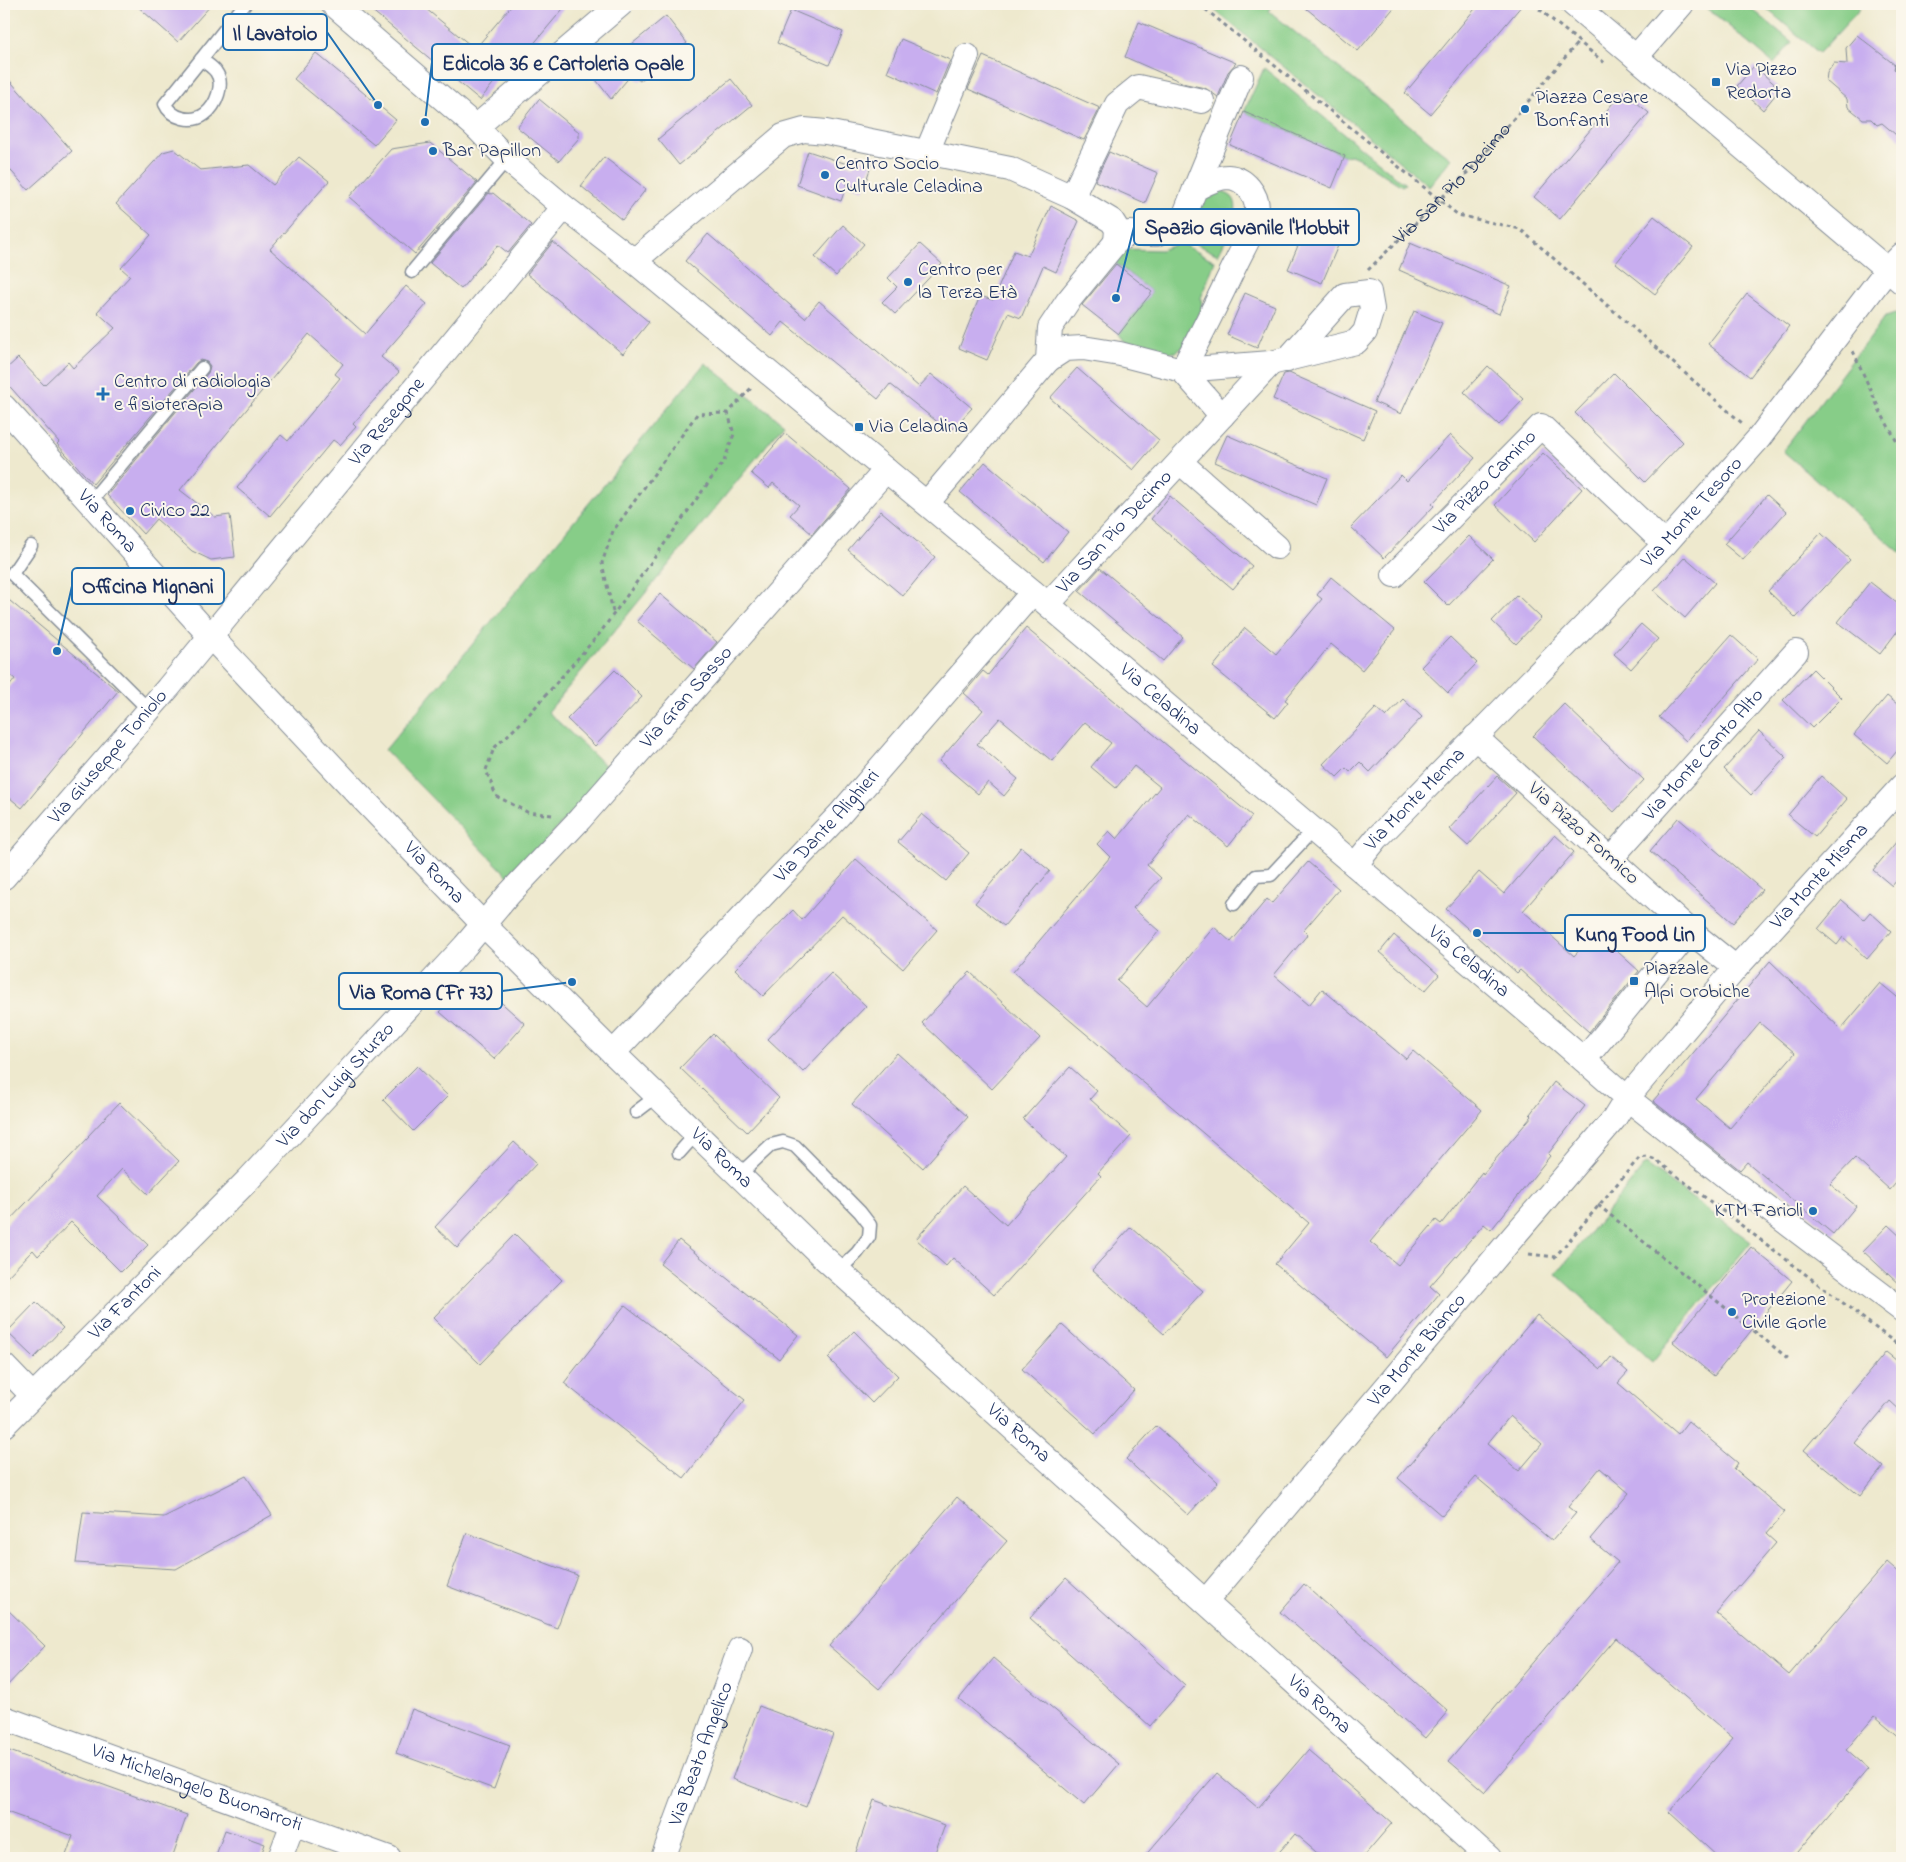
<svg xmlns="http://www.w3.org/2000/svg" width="1906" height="1862" font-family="'Indie Flower',sans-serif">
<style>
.green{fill:#87cd88;stroke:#517e73}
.building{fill:#c8aeef;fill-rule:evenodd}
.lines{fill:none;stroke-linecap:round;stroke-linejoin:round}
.service-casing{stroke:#848c96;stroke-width:15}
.minor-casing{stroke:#848c96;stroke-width:26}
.path{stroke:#848c96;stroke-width:3;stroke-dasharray:4 4;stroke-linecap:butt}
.service{stroke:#fff;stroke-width:12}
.minor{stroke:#fff;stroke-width:24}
.poi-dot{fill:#1f6fb2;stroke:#fbf7ec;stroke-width:2}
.labels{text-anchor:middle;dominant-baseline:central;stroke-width:4;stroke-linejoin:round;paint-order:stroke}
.poi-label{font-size:20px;fill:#1b2f5e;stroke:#fbf7ec;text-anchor:start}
.street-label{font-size:20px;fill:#1b2f5e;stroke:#fbf7ec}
.leader{fill:none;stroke:#1f6fb2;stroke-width:2}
.callout-dot{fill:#1f6fb2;stroke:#fbf7ec;stroke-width:2}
.callout{fill:#fbf7ec;stroke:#1f6fb2;stroke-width:2}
.callout-label{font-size:21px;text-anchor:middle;font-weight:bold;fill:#1b2f5e}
</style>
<rect width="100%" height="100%" fill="#fbf7ec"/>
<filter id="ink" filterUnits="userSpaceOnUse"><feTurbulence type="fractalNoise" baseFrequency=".02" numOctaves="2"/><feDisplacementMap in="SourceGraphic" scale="10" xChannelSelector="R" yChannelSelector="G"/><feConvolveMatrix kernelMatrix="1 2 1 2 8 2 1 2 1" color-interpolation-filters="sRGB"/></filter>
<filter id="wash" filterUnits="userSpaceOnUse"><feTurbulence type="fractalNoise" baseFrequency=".0096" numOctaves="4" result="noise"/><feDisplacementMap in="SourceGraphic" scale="20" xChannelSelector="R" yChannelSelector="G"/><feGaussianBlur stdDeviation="1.12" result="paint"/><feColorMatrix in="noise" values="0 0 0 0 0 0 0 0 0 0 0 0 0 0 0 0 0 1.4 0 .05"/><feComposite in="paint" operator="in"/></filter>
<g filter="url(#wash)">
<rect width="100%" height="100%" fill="#eee9ce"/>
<g class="green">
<polygon points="1207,4 1274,4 1269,11 1451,159 1429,186"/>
<polygon points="1708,4 1746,4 1792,42 1774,64 1706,7"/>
<polygon points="1761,4 1855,4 1860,9 1819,53"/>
<polygon points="1264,68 1405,184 1402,186 1358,158 1351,155 1345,156 1244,112"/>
<path d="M1218 191C1222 192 1229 194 1232 197 1244 209 1224 242 1218 255L1185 238 1198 223 1193 218 1205 192Z"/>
<polygon points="1180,243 1215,261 1201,298 1202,308 1184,347 1175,352 1166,353 1125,342 1119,334 1152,292 1114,262 1125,249 1161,250"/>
<polygon points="1895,313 1902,315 1902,554 1783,451 1886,316"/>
<polygon points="705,363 784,424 548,712 610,770 511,879 385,750"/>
<polygon points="1646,1164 1751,1242 1652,1362 1556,1274"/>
</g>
<g id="blocks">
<g class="building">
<polygon points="135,4 212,4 178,42"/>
<polygon points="364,4 420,4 475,49 513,4 567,4 521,59 516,55 480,100"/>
<polygon points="1301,4 1397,4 1358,51"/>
<polygon points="1479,4 1523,4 1430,114 1405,93"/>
<polygon points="791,10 843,32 829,65 777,43"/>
<polygon points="666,16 687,43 640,81 631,75 611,99 593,76"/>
<polygon points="1139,22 1236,63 1228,72 1218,97 1205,88 1186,84 1125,57"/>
<polygon points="1857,35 1895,65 1894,69 1902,75 1902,140 1882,123 1877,125 1871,119 1863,119 1848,107 1847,99 1826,81 1827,73 1834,63 1847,64 1846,48"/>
<polygon points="901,39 950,60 936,94 887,72"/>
<polygon points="316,53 396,120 374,145 294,79"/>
<polygon points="983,56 1100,108 1084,140 968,89"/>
<polygon points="1754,66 1780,89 1763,110 1737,86"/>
<polygon points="4,74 72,151 28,190 4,163"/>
<polygon points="731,79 752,105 679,165 658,139"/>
<polygon points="1623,91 1649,113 1560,219 1534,197"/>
<polygon points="539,99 579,132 579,138 559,161 517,127"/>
<polygon points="1244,112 1345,156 1332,188 1230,145"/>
<polygon points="430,143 477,182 415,254 349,197 391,149"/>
<polygon points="174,149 200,170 249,165 273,185 299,157 329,181 270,249 365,334 406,286 427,304 381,357 399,372 353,424 356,427 340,445 333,440 270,516 237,488 281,435 288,441 340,378 335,374 343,364 309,334 180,490 215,517 230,515 235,557 211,560 192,551 156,519 143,534 107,495 208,373 210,366 207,362 200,360 196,363 93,484 57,444 59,442 4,380 4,371 18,358 44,385 68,362 73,368 115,328 97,312 130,276 121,268 151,235 116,204 163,152"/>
<polygon points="808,151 853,166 856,157 872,163 863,190 847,184 841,201 797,185"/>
<polygon points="1109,152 1158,173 1145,203 1095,181"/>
<polygon points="604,157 646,189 622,220 581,186"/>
<polygon points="489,193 491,194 493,193 531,225 508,253 498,245 461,289 430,263"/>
<polygon points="1051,206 1079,221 1056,272 1043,266 1021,318 1008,313 987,360 959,348 980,296 993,300 1014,251 1028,256"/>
<polygon points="1654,216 1693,247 1655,294 1616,263"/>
<polygon points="843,225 864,244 836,276 815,257"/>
<polygon points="1306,227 1340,241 1322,283 1288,269"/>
<polygon points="708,234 805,318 819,301 919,387 931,374 972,408 950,432 890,384 878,399 783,322 772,336 685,261"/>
<polygon points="553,242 649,322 623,354 527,274"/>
<polygon points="1410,243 1511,286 1499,314 1399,270"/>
<polygon points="920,244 942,264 895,314 882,302 897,287 888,278"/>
<polygon points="1116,264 1152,292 1119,334 1082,305"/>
<polygon points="1245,293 1275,306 1257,348 1227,335"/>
<polygon points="1747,294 1789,326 1750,377 1708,344"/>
<polygon points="1414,311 1442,323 1401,414 1374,402"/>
<polygon points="1488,366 1524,399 1499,425 1464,392"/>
<polygon points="1077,368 1159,440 1133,470 1050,398"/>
<polygon points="1289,373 1375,411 1363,439 1273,399 1284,374"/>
<polygon points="1614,373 1683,442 1645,482 1575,413"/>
<polygon points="785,433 851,489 812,534 790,515 799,505 773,483 769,488 751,473"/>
<polygon points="1227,435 1327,478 1316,505 1215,462"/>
<polygon points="1450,435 1475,458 1432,504 1434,506 1384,558 1351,527 1401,475 1407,481"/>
<polygon points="1543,453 1582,489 1534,542 1495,505"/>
<polygon points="985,462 1068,532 1044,562 960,492"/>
<polygon points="1767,495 1786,512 1743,560 1724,544"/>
<polygon points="1170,496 1252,566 1233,589 1151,519"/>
<polygon points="881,511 935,557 903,596 848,550"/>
<polygon points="1821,533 1850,560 1796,618 1768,591"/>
<polygon points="1469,536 1493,559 1448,606 1424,582"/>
<polygon points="1685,557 1715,583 1685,618 1654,591"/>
<polygon points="1100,568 1183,637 1163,661 1079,591"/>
<polygon points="1331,577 1395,630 1362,670 1331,644 1285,700 1288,702 1275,718 1213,667 1245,628 1276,654 1322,599 1317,595"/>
<polygon points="1870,582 1902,607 1902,625 1880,654 1838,622"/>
<polygon points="660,594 717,642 694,669 637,621"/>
<polygon points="1517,595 1541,618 1516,644 1492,621"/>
<polygon points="4,596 118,691 22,808 4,793 4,693 15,679 4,670"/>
<polygon points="1641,624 1658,639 1631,669 1614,654"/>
<polygon points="1026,628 1252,816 1228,846 1189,814 1147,865 1161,878 1133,908 1159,931 1117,981 1147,1007 1214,927 1231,942 1267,899 1272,903 1308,862 1339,889 1304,930 1308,934 1274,975 1309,1005 1322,989 1406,1059 1413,1051 1482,1110 1370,1242 1398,1265 1436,1220 1441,1224 1482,1172 1483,1174 1532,1116 1530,1114 1554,1082 1585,1106 1548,1154 1550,1156 1491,1230 1484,1224 1430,1286 1439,1294 1386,1357 1275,1264 1309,1223 1013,972 1110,857 1097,844 1109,831 1117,839 1160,787 1134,766 1116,788 1091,767 1111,743 1085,722 1052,761 1000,718 977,744 1018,779 1004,796 988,782 978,794 939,761 983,710 964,693 983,671 988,675"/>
<polygon points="1731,635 1758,659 1686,741 1659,717"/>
<polygon points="1450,637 1477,663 1448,693 1421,667"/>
<polygon points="1813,669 1842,698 1812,728 1783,700"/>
<polygon points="615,670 642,697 595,746 567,719"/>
<polygon points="1887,696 1902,708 1902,745 1887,763 1854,735"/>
<polygon points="1403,699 1422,717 1370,772 1360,762 1350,772 1346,768 1337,777 1323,764 1376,708 1386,717"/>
<polygon points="1564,704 1644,780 1614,812 1533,736"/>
<polygon points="1759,731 1786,757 1751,795 1724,769"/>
<polygon points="1497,776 1516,793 1468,846 1449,829"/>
<polygon points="1821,776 1847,799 1815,837 1788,815"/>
<polygon points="922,814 969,853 946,881 898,842"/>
<polygon points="1678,818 1762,890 1733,923 1650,851"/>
<polygon points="1555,835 1574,852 1523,911 1574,956 1596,932 1639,971 1589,1032 1520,970 1517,973 1446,909 1479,872 1504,894"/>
<polygon points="1902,835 1902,874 1892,886 1873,870"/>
<polygon points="1021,847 1050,871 1004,926 975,903"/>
<polygon points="856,859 937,930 903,969 842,915 763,996 735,969 793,910 802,920"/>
<polygon points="1842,900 1864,919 1870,912 1891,931 1867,959 1843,937 1837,945 1818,929"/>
<polygon points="1394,935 1439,975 1425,991 1380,952"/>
<path d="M1770 961 1841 1029 1880 983 1902 1001V1176L1890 1190 1855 1158 1830 1184 1856 1206 1833 1234 1747 1162 1740 1170 1653 1101ZM1760 1023 1795 1053 1730 1128 1696 1099Z"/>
<polygon points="970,972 1040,1038 992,1089 922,1023"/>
<polygon points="831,973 866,1006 803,1072 768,1039"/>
<polygon points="472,976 525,1024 494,1059 440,1012"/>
<polygon points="713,1034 779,1098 747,1132 680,1068"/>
<polygon points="897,1053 968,1117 923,1168 852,1104"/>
<polygon points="417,1066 448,1096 413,1131 383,1100"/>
<polygon points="1070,1067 1097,1091 1090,1099 1131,1136 1098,1173 1101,1176 994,1295 953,1258 946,1266 916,1239 963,1186 1006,1225 1066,1157 1023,1119"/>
<polygon points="119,1103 179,1161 148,1194 122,1169 97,1196 148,1245 121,1272 71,1222 38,1256 33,1250 4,1280 4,1226 89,1137 88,1136"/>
<polygon points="514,1142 537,1163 457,1248 435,1227"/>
<polygon points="1888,1225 1902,1238 1902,1287 1863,1251"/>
<polygon points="1131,1227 1203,1291 1164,1334 1092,1270"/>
<polygon points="515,1234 562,1280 480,1364 433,1318"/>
<polygon points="679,1240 798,1335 779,1359 660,1264"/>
<polygon points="1751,1247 1792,1281 1714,1376 1673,1342"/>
<polygon points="36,1302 63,1328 34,1358 7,1332"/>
<polygon points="625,1305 745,1400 684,1478 564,1383"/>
<path d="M1537 1315 1601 1369 1611 1357 1628 1372 1618 1383 1678 1434 1688 1421 1738 1463 1734 1469 1785 1512 1766 1534 1776 1543 1716 1613 1789 1675 1887 1562 1902 1575V1739L1875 1716 1846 1750 1868 1769 1793 1858H1719L1669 1812 1733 1738 1616 1638 1485 1792 1449 1761 1618 1562 1590 1539 1629 1493 1600 1468 1568 1507 1576 1513 1552 1541 1476 1477 1442 1516 1398 1478ZM1510 1416 1542 1444 1519 1471 1487 1444Z"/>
<polygon points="1062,1325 1134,1390 1095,1434 1022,1369"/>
<polygon points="854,1331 898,1376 872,1403 828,1358"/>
<polygon points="1886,1352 1902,1365 1902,1412 1890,1401 1855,1443 1883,1467 1860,1496 1804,1450"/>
<polygon points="1156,1426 1218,1482 1188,1515 1126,1459"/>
<polygon points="246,1476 272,1515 176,1569 76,1563 83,1512 164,1517"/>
<polygon points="957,1497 1007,1541 879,1689 829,1646"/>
<polygon points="467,1533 577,1575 557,1628 447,1586"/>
<polygon points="1066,1578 1185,1686 1150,1726 1030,1618"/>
<polygon points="1304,1584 1448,1711 1425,1738 1280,1612"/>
<polygon points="4,1606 45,1646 4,1689"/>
<polygon points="993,1658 1119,1764 1084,1805 959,1699"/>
<polygon points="759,1706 833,1734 806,1807 732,1779"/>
<polygon points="412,1709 510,1745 494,1789 396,1753"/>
<polygon points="4,1749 187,1815 172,1858 65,1858 73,1836 4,1811"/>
<polygon points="1308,1750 1392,1823 1362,1858 1323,1858 1295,1834 1274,1858 1143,1858 1217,1773 1258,1808"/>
<polygon points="874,1800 945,1825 933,1858 854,1858"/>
<polygon points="225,1830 265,1844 260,1858 215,1858"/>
</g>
</g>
</g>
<g filter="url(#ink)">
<use href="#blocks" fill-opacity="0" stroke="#848c96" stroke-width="1"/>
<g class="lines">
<g class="service-casing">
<g id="service">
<path d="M201 59C205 63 213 67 216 72 225 84 216 106 205 114 192 124 171 118 165 104 192 71 219 37 245 4"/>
<polyline points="412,272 507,159"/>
<polyline points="90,502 202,368"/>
<polyline points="31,546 12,574 149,710"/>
<polyline points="1234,904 1256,876 1271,875 1313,830"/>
<polyline points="636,1112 657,1096"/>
<polyline points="679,1153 696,1134"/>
<polyline points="739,1175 771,1145 783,1142 795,1146 860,1212 870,1225 869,1237 857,1253 838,1271"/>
</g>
</g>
<g class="minor-casing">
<g id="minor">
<path id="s2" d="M333 4 476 127 507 159 564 207 634 261 1033 592 1562 1041 1627 1098 1734 1183 1902 1310"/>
<polyline points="1573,4 1902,282"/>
<polyline points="1636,57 1682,4"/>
<polyline points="476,127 621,4"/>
<polyline points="927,152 967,56"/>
<polyline points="1195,189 1241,77"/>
<polyline points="1072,197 1117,104 1138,87 1202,101"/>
<polyline points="634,261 783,136 804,130 826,132 1010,169 1072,197 1112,221 1117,229 1116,242"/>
<polyline points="1048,360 1065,349 1083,348 1120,354 1182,370 1271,363 1356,342 1365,332 1372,309 1369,292 1345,295 1287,360"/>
<polyline points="1182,370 1222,416"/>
<path id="s3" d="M4 407 210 636 363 799 484 925 613 1053 821 1255 1489 1858"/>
<polyline points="1180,462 1277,547"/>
<path d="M927 503 1048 360 1050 328 1068 301 1116 242 1129 233 1156 234 1173 226 1184 217 1195 189C1205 184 1216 177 1228 177 1245 178 1258 195 1257 211 1256 228 1244 246 1237 261 1219 298 1202 334 1182 370"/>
<path id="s4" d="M1394 575 1541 426 1665 544"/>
<path id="s5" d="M1048 604 1271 363"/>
<path id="s6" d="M1610 859 1796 652"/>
<path id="s7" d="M1355 865 1377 838 1665 544 1759 438 1887 270 1902 255"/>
<path id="s8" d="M4 877 168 688 564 207"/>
<path id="s9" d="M1736 968 1902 786"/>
<path id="s10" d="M613 1053 840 814 1033 592"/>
<polyline points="1584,1060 1690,931"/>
<polyline points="4,1366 33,1396"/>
<path id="s11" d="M4 1425 248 1180 465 946 509 894 580 819 886 470"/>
<path id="s12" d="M1206 1601 1501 1251 1614 1119 1627 1098 1736 968 1690 931 1475 737"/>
<path id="s13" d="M4 1718 389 1858"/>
<polyline points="280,1858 293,1823"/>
<path id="s14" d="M663 1858 740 1649"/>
</g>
</g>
<g class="path">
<polyline points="1199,4 1458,215 1520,229 1742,423"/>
<polyline points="1421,4 1426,8"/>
<polyline points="1533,4 1606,64"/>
<path id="s1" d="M1368 270 1472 168 1579 41"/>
<polyline points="1853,351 1880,411 1902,451"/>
<polyline points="613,612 602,563 613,531 697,414 728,413"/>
<polyline points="552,815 527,812 496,796 486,770 494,748 524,720 600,633 724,461 734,434 728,413 752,387"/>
<polyline points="1598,1205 1790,1360"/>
<polyline points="1529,1254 1555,1257 1639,1158 1647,1157 1656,1160 1902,1348"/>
</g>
<use href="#service" class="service"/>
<use href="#minor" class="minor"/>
</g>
</g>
<g class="poi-dot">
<rect x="1711" y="77" width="10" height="10" rx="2.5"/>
<circle cx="1525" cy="109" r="5"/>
<circle cx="433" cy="151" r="5"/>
<circle cx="825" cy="175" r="5"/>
<circle cx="908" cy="282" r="5"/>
<path d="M100.5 386.5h5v5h5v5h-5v5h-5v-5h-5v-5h5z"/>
<rect x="854" y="422" width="10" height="10" rx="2.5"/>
<circle cx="130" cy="511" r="5"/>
<rect x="1629" y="976" width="10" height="10" rx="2.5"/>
<circle cx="1813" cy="1211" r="5"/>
<circle cx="1732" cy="1312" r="5"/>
</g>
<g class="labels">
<g class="poi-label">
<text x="1726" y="70">Via Pizzo<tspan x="1726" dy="23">Redorta</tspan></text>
<text x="1535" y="98">Piazza Cesare<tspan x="1535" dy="23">Bonfanti</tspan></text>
<text x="443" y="151">Bar Papillon</text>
<text x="835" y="164">Centro Socio<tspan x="835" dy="23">Culturale Celadina</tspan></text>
<text x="918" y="270">Centro per<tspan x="918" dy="23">la Terza Età</tspan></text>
<text x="114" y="382">Centro di radiologia<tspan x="114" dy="23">e fisioterapia</tspan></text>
<text x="869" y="427">Via Celadina</text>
<text x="140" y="511">Civico 22</text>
<text x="1644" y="969">Piazzale<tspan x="1644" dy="23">Alpi Orobiche</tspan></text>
<text x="1803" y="1211" text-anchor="end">KTM Farioli</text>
<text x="1742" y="1300">Protezione<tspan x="1742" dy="23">Civile Gorle</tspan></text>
</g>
<g class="street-label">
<text stroke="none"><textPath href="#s1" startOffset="121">Via San Pio Decimo</textPath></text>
<text stroke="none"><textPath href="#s8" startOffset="595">Via Resegone</textPath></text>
<text stroke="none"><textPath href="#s4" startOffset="130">Via Pizzo Camino</textPath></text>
<text stroke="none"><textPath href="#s7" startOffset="488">Via Monte Tesoro</textPath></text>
<text stroke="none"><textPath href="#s3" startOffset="154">Via Roma</textPath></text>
<text stroke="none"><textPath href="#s5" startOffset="98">Via San Pio Decimo</textPath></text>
<text stroke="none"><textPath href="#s11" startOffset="998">Via Gran Sasso</textPath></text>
<text stroke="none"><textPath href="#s2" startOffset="1081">Via Celadina</textPath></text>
<text stroke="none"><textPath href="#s6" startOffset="140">Via Monte Canto Alto</textPath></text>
<text stroke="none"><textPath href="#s8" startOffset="159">Via Giuseppe Toniolo</textPath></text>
<text stroke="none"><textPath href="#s7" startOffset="89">Via Monte Menna</textPath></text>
<text stroke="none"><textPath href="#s10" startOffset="312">Via Dante Alighieri</textPath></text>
<text transform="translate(1583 834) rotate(42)">Via Pizzo Formico</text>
<text stroke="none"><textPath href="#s3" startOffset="634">Via Roma</textPath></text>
<text stroke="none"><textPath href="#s9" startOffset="124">Via Monte Misma</textPath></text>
<text stroke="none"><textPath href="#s2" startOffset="1486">Via Celadina</textPath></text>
<text stroke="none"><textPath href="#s11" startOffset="475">Via don Luigi Sturzo</textPath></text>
<text stroke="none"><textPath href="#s3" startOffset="1039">Via Roma</textPath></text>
<text stroke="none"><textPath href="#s11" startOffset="172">Via Fantoni</textPath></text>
<text stroke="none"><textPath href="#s12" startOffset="328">Via Monte Bianco</textPath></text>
<text stroke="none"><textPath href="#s3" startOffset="1444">Via Roma</textPath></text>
<text stroke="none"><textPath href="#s3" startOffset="1849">Via Roma</textPath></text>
<text stroke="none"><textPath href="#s14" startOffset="111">Via Beato Angelico</textPath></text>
<text stroke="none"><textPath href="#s13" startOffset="205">Via Michelangelo Buonarroti</textPath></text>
</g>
</g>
<path class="leader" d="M378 105L327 32M425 122L432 62M1116 298L1134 227M57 651L72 586M1477 933L1565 933M572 982L502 991"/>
<g class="callout-dot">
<circle cx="378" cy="105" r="5"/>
<circle cx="425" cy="122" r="5"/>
<circle cx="1116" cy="298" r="5"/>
<circle cx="57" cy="651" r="5"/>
<circle cx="1477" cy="933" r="5"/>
<circle cx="572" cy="982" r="5"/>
</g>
<g class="callout">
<rect x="223" y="14" width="104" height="36" rx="5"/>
<rect x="432" y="44" width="262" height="36" rx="5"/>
<rect x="1134" y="209" width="225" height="36" rx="5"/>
<rect x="72" y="568" width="152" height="36" rx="5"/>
<rect x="1565" y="915" width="140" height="36" rx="5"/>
<rect x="339" y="973" width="163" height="36" rx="5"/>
</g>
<g class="callout-label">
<text x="275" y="40">Il Lavatoio</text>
<text x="563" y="70">Edicola 36 e Cartoleria Opale</text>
<text x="1247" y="234">Spazio Giovanile l'Hobbit</text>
<text x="148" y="593">Officina Mignani</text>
<text x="1635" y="941">Kung Food Lin</text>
<text x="421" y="999">Via Roma (Fr 73)</text>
</g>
<rect width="1906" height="1862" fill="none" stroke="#fbf7ec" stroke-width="20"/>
</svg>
